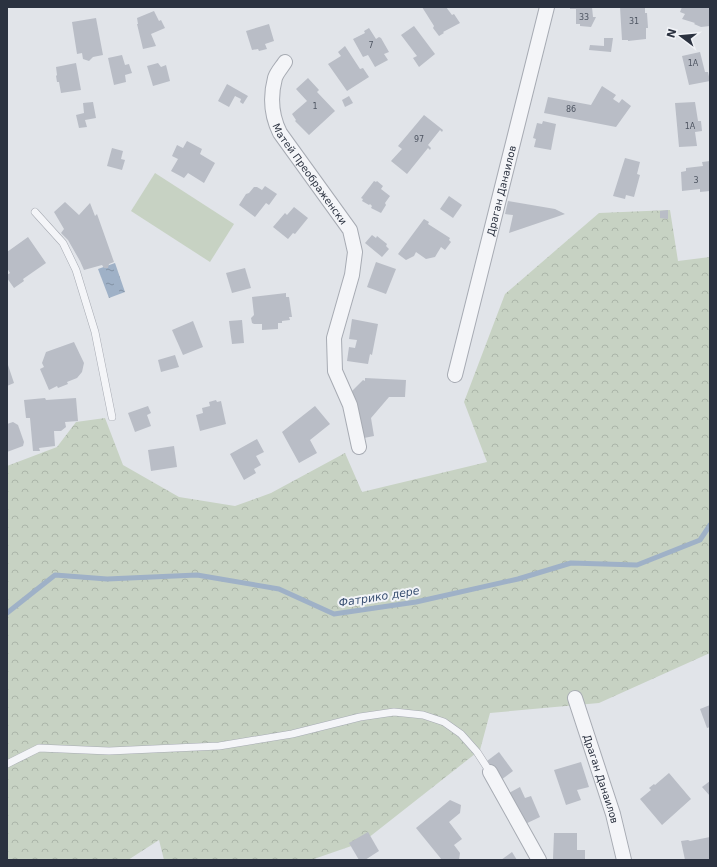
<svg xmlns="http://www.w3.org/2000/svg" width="717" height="867" font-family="'DejaVu Sans',sans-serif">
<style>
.green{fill:#c7d2c3}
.forest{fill:url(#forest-crowns)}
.water{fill:url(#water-ripples)}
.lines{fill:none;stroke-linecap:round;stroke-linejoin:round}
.stream{stroke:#9fb1c7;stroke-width:5}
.building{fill:#b9bdc6}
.lane-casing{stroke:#a7abb3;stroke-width:8}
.street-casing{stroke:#a7abb3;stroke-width:16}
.lane{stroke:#f4f5f8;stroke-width:7}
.street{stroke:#f4f5f8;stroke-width:14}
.labels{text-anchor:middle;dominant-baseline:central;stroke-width:4;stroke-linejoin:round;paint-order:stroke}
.number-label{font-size:8px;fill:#4e5562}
.street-label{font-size:10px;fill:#2b3240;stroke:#f1f3f7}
.water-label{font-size:11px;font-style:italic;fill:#384f71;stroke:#f1f3f7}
</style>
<defs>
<pattern id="forest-crowns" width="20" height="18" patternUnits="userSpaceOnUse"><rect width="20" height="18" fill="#c7d2c3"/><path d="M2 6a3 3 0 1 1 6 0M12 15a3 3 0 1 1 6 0" fill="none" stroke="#abb5a9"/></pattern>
<pattern id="water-ripples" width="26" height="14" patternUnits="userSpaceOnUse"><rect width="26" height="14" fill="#9fb1c7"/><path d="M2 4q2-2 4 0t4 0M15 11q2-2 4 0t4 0" fill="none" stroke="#8291a3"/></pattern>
</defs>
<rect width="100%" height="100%" fill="#e1e4e9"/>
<polygon class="green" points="155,173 234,224 210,262 131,211"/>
<polygon class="forest" points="670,210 678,261 710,257 710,653 599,703 490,713 480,750 363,842 311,860 164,860 159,840 128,860 7,860 7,466 57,447 76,422 105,418 123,465 179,497 235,506 271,493 345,453 362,492 487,462 464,402 505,294 599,213"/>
<polygon class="water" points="115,263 125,292 109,298 98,269"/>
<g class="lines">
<polyline class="stream" points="7,613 55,575 107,579 197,575 279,589 334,614 416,602 518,579 571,563 637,565 700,540 710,525"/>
</g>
<g class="building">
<polygon points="422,7 446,7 452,15 454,14 460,23 443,32 444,33 439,36 433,28 434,26"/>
<polygon points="570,7 592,7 593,17 596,17 591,27 580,26 580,24 576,24 576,9 570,9"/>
<polygon points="620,7 645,7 645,13 647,13 648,28 646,28 646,39 628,41 628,40 622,40"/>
<polygon points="682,7 710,7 710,26 701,27 694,24 695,23 682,19 685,14 680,12"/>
<polygon points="154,11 159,21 161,20 165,28 151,34 156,46 143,49 137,24 138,24 137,18"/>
<polygon points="96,18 103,55 93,57 89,61 83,59 82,53 77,54 72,22"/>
<polygon points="269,24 274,41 265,44 267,49 259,51 258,49 252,50 246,31"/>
<polygon points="414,26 435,54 419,67 413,58 417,56 401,35"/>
<polygon points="369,28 376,39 379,37 381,38 389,52 384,54 388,60 375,67 368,55 363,57 353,39 365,33 364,31"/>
<polygon points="604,38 613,38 611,52 589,50 590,45 604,46"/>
<polygon points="345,46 360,69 363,68 369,77 347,91 328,64 341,56 338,52"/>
<polygon points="700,52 705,72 708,72 710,81 689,85 682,56"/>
<polygon points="122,55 125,65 129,64 132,73 125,75 126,82 114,85 108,58"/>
<polygon points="76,63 81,90 61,93 59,82 57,82 56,76 57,75 56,67"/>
<polygon points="158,63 161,67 166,65 170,81 153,86 147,66"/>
<polygon points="308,78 319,90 317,92 335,111 309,135 295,121 296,120 292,114 307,101 296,89"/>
<polygon points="227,84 248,96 243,104 240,102 241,99 235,96 229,107 218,101"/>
<polygon points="602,86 616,95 613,99 619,103 622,99 631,106 616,127 544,113 548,97 591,105"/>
<polygon points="349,96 353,103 345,107 342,100"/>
<polygon points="93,102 96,118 85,120 87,127 79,128 76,115 84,113 83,103"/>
<polygon points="695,102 698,121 701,121 702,131 695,132 697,146 679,147 675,103"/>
<polygon points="424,115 443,130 442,132 440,130 428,145 431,148 430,150 428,148 407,174 391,161 402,149 398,146"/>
<polygon points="543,121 556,124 551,150 534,147 536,139 533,138 537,123 542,124"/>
<polygon points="187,141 202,149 200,154 215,163 204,183 188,173 184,178 171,171 178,159 172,156 177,145 183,148"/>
<polygon points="112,148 123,151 121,159 125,160 122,170 107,166"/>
<polygon points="625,158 640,162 637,174 640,175 634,197 626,195 625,199 613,196"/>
<polygon points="710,161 710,191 700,192 700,189 682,191 681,172 686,171 686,168 703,166 702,162"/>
<polygon points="374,181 376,182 377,181 383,186 381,189 390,196 385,203 386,205 381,213 371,208 372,206 370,204 369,205 362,201 363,199 361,198"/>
<polygon points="265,186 277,194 269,205 266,203 255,217 239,205 246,194 249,193 254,187 257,187 262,190"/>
<polygon points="449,196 462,205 453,218 440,209"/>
<polygon points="508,201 555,209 565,214 509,233 513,215 505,214"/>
<polygon points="65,202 79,215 90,203 95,216 97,214 114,262 109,264 108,268 104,268 102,265 84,270 80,261 68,240 61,233 64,229 54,212"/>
<polygon points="294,207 308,218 295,234 293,233 288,239 273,227 285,213 287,215"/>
<polygon points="668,210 668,219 660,218 660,211"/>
<polygon points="424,219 429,222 428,224 450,238 449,240 451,242 445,250 441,247 435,257 426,259 416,252 414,256 406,260 398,254"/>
<polygon points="372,235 376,238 377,236 387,244 386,246 389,249 382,257 365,243"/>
<polygon points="28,237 46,263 23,279 24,281 14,288 7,278 7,275 10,273 7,268 7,252"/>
<polygon points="376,262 396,269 386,294 367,287"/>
<polygon points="245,268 251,288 232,293 226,273"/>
<polygon points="286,293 286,297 289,297 292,317 289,317 290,320 282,321 282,323 278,323 278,329 262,330 262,324 254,324 252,323 251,318 254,315 252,297"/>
<polygon points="352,319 378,324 372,355 370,354 368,364 347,361 349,347 355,348 357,340 349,339"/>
<polygon points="242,320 244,343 232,344 229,321"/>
<polygon points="193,321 203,347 183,355 172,330"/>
<polygon points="74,342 84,363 82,372 77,378 67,382 68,384 58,388 57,386 49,390 40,369 44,367 42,363 46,352"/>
<polygon points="175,355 179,367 161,372 158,360"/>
<polygon points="7,362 14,383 7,386"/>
<polygon points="365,378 406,380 405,397 389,397 371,418 374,436 359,439 351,395 353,395 352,391 363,380 365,381"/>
<polygon points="45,398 46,400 76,398 78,421 65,422 66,427 61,431 54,431 55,446 39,448 40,451 33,451 30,418 26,418 24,400"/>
<polygon points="216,400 217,402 221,401 226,424 200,431 196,415 203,413 202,408 210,406 209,402"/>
<polygon points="148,406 151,413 147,415 151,426 135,432 128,413"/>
<polygon points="315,406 330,424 310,440 317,453 299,463 282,432"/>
<polygon points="13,422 18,425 24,442 23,446 7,452 7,424"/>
<polygon points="257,439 264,452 256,456 261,465 254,469 256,473 244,480 230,454"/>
<polygon points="174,446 177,467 151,471 148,450"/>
<polygon points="710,705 710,727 707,728 700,709"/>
<polygon points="499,752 513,771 501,780 487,761"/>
<polygon points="581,762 589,787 577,790 581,800 566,805 554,770"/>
<polygon points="669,773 691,799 662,825 640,799 651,790 649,788 654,784 655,785"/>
<polygon points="710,781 710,796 702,787"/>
<polygon points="520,787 525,798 531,796 540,817 521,826 507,794"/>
<polygon points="450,800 461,805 460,813 449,822 462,839 454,845 460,853 459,860 442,860 416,828"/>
<polygon points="368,832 379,851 365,860 359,860 349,843"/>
<polygon points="554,833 577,833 577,850 585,850 585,860 553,859"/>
<polygon points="710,837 710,860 685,860 681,841 688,840 690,841"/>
<polygon points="512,852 517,860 501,860"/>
</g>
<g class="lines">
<g class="lane-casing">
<g id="lane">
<polyline points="35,212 63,243 76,270 95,332 112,417"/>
<polyline points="7,764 39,748 109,751 219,746 292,734 360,717 394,712 423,715 444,722 461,734 477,752 490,772"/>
</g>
</g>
<g class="street-casing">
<g id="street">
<path id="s1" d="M285 62C282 67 277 72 275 78 270 97 271 115 280 133L350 230 355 252 352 275 334 338 335 371 350 405 359 447"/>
<path id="s2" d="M455 375 547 7"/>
<path id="s3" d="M575 698 613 814 624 860"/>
<polyline points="490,772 539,860"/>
</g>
</g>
<use href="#lane" class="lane"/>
<use href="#street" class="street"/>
</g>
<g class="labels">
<g class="number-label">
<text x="584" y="17">33</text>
<text x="634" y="21">31</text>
<text x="371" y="45">7</text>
<text x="693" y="63">1А</text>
<text x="315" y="106">1</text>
<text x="571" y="109">86</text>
<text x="690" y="126">1А</text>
<text x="419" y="139">97</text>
<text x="696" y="180">3</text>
</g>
<g class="street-label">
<text stroke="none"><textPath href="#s1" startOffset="126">Матей Преображенски</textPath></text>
<text stroke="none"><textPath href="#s2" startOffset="190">Драган Данаилов</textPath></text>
<text stroke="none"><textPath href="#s3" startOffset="85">Драган Данаилов</textPath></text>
</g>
<g class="water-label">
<text transform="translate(379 597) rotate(-9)">Фатрико дере</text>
</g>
</g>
<rect width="717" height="867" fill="none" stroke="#2b3240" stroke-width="16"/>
<g transform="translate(681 36) rotate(286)" stroke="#f1f3f7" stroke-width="3" paint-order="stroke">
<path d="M0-3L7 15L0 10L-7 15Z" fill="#2b3240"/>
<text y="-6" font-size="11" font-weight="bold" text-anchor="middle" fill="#2b3240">N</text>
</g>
</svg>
